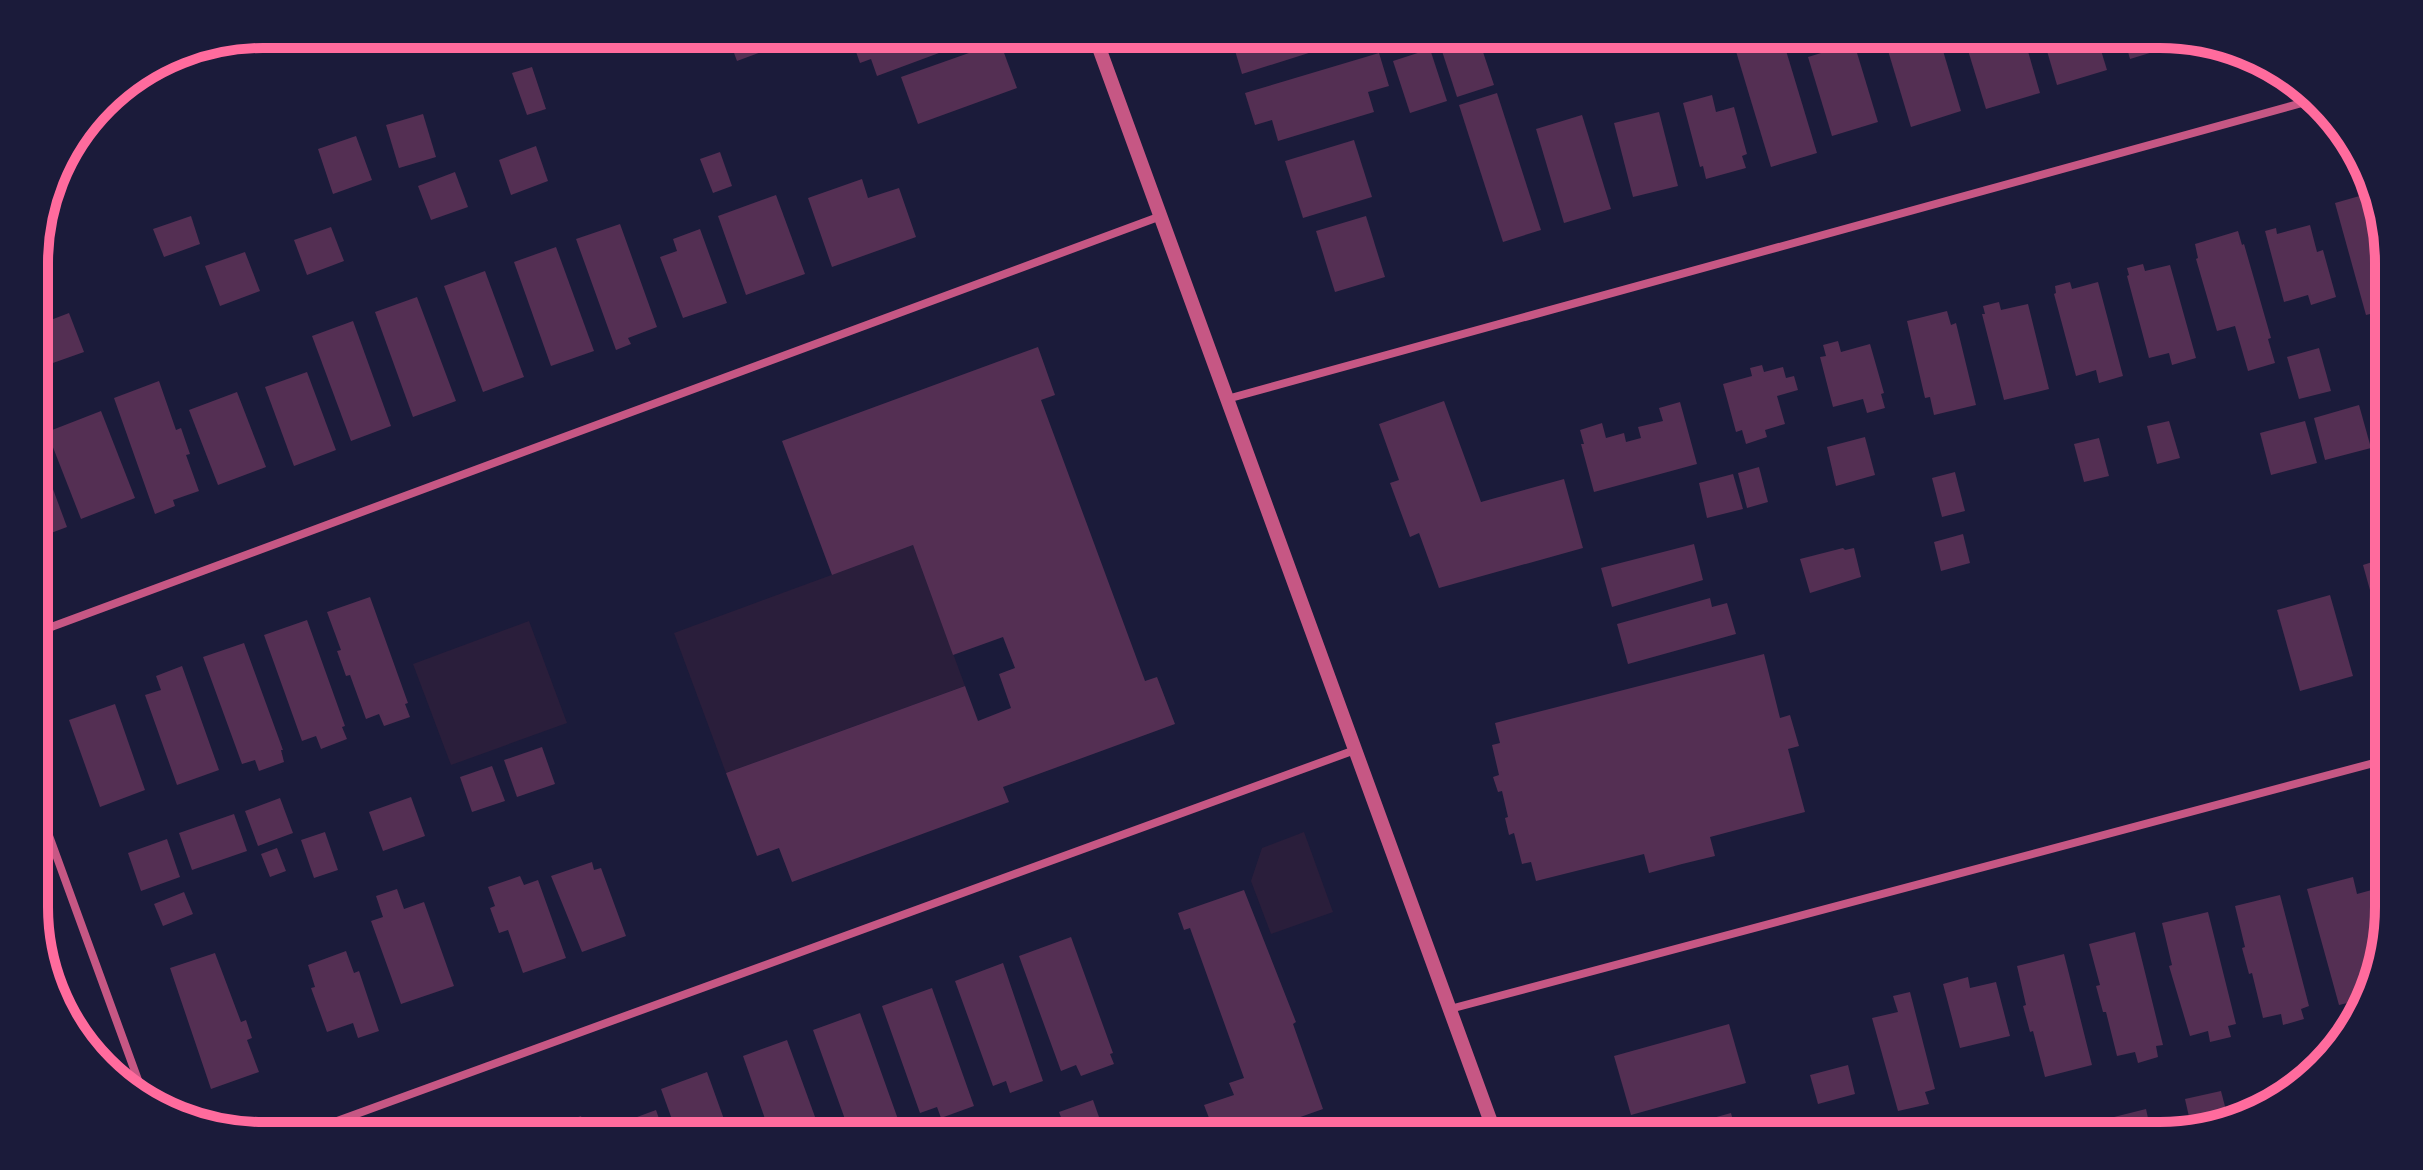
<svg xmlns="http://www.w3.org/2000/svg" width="2423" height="1170" font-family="'Times New Roman',serif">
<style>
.green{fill:#2a1e3b}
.building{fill:#542f53}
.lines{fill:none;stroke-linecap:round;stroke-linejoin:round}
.minor{stroke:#c65784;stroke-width:8}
.tertiary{stroke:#c65784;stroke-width:14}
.rim{fill:none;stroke:#ff6b9d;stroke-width:10}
</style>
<rect width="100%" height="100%" fill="#1b1b3a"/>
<g class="green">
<polygon points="913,545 965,686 726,773 674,633"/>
<polygon points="529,621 567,723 451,765 413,664"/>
<polygon points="1304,832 1333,912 1271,934 1251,881 1262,848"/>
</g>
<g class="building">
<polygon points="727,34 764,34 769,49 737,61"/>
<polygon points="852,34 972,34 974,40 877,76 871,59 860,63 850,35"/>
<polygon points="1230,34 1330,34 1334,45 1242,74"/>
<polygon points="1473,34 1477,34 1494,85 1457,97 1440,45"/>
<polygon points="1781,34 1817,153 1771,167 1735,48"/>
<polygon points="1883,34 1938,34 1961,111 1911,127"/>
<polygon points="1963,34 2023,34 2040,93 1986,109"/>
<polygon points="2042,34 2096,34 2107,70 2057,85"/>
<polygon points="2123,34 2160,34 2174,37 2176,45 2130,59"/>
<polygon points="1000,42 1017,88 918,124 901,77"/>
<polygon points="1854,43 1878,122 1832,136 1808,57"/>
<polygon points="1430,49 1447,101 1410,113 1393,61"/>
<polygon points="1379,53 1389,86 1368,92 1374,112 1278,141 1272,120 1255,125 1245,93"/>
<polygon points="532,67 546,109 527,115 512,73"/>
<polygon points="1497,93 1541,230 1503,242 1459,105"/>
<polygon points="1712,95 1716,112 1734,107 1747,154 1742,156 1746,168 1706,179 1703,166 1700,167 1683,103"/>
<polygon points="1659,112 1678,186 1633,197 1614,123"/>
<polygon points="423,114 436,157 399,168 386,125"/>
<polygon points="1582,115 1611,209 1564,223 1536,129"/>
<polygon points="356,136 372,180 333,194 318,149"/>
<polygon points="1354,140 1372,197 1303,218 1285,161"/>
<polygon points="536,146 548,181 511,195 499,160"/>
<polygon points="720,152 732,186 713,193 700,159"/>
<polygon points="455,172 468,207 431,220 418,186"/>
<polygon points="862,179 868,198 899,188 916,237 832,267 808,198"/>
<polygon points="2370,193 2387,233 2387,310 2366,315 2335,203"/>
<polygon points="776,195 805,274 746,295 718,216"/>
<polygon points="191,216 200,244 164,257 153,229"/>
<polygon points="1366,216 1385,277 1335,292 1316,231"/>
<polygon points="620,224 657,327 628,338 631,344 616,350 576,239"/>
<polygon points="2310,225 2317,252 2323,250 2336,297 2311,305 2308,295 2284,302 2265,231 2276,228 2277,234"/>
<polygon points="331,227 344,261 307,275 294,240"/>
<polygon points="700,229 727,303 683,318 660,257 677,251 673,239"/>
<polygon points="2238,231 2242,245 2244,244 2271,338 2268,339 2275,363 2248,371 2235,326 2217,331 2196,259 2198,258 2195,244"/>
<polygon points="556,247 594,351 551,366 514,262"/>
<polygon points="245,252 260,291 220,306 205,266"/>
<polygon points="2143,264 2145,271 2170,265 2196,358 2172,365 2169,353 2149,358 2127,276 2129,275 2127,268"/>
<polygon points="485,271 524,377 483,392 444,286"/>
<polygon points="2070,282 2072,289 2098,282 2123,376 2099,383 2096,370 2076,376 2054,294 2056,293 2055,286"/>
<polygon points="417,297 456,401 413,417 375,312"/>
<polygon points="1999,302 2001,310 2028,304 2049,389 2004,400 1982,314 1985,314 1983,306"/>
<polygon points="1947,311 1951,325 1956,323 1976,405 1934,415 1930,397 1925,398 1907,321"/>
<polygon points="69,313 84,352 50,364 35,326"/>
<polygon points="353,321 391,426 351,441 312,336"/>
<polygon points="1838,341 1841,352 1870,344 1884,393 1881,394 1885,408 1867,413 1863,399 1833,407 1820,357 1826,356 1823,345"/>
<polygon points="1038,347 1055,395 1041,400 1145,681 1157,677 1175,724 1003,787 1009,802 792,882 779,848 757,856 726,773 965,686 978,721 1011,708 999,674 1015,668 1003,637 953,655 913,545 832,575 782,441"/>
<polygon points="2319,348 2331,391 2299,399 2287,357"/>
<polygon points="1762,365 1764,372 1783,367 1786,378 1794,376 1798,390 1777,396 1785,424 1765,430 1767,437 1746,444 1742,430 1736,432 1723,384 1752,376 1750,368"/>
<polygon points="307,372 336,450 294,466 265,387"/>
<polygon points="159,381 176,430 181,428 190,454 186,455 199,491 173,500 175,506 155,514 114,398"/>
<polygon points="2388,383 2388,418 2387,418 2377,386"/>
<polygon points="237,392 266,467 218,485 189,410"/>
<polygon points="1444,401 1481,502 1564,479 1583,548 1439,588 1419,533 1410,537 1390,483 1399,480 1379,424"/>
<polygon points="1680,402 1697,464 1594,492 1581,444 1584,444 1580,430 1602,423 1606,438 1624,433 1626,442 1641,438 1638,427 1663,421 1659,408"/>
<polygon points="2359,405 2371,448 2325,460 2314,418"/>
<polygon points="101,411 135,498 81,519 47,432"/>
<polygon points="2169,421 2180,458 2157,464 2147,426"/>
<polygon points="2305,421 2317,463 2271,475 2260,433"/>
<polygon points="1865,437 1875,475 1836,486 1827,447"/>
<polygon points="2099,438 2109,476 2084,482 2074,444"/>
<polygon points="1759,467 1768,502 1747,508 1738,473"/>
<polygon points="1955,472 1965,511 1942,517 1932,478"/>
<polygon points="47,473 67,527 35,539 35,477"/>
<polygon points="1733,474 1743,509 1707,518 1699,483"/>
<polygon points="1963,534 1970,563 1941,571 1934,542"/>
<polygon points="1694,544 1703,580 1612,607 1601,568"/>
<polygon points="1843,548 1845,550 1854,548 1861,577 1810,593 1800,559"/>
<polygon points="2388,557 2388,651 2387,651 2363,565"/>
<polygon points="2330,595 2353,676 2300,691 2277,610"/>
<polygon points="370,597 408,703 405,704 410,717 384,726 379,714 366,719 350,675 346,676 337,651 341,650 327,612"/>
<polygon points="1710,598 1712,607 1727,603 1736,634 1628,664 1617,624"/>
<polygon points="307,620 345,726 342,727 347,739 321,749 316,736 302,741 264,635"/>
<polygon points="244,643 283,750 281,750 284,762 259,771 255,760 242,764 203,657"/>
<polygon points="1764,654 1780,718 1790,715 1799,746 1788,749 1805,812 1710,837 1715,856 1682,864 1649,873 1644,854 1536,881 1531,862 1522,864 1514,833 1509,835 1505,818 1508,817 1502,791 1498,792 1493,777 1499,775 1492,745 1500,743 1495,723"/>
<polygon points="182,666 219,770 177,785 145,695 161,690 156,676"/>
<polygon points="115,704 145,790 100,807 69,720"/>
<polygon points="542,747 555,784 517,797 504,760"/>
<polygon points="492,766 505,801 472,812 460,777"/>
<polygon points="411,797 425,836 383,851 369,812"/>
<polygon points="280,798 293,833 258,846 245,811"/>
<polygon points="234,814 247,851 192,870 179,833"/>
<polygon points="325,832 338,870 314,878 301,840"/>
<polygon points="167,839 180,877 141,891 128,853"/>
<polygon points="277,848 286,871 270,877 261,854"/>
<polygon points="592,862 594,870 601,868 626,936 582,952 551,876"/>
<polygon points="520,876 524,885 538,880 566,958 523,973 508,930 499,933 490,908 495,906 488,887"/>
<polygon points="2353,877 2357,894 2379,888 2387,917 2372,979 2356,984 2360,1000 2339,1005 2307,889"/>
<polygon points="397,889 404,909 424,902 454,986 401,1004 371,921 383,917 376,896"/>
<polygon points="1244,890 1296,1022 1293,1024 1323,1109 1247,1136 1216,1136 1204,1105 1234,1095 1229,1083 1244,1078 1190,928 1184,930 1178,913"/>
<polygon points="184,892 193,914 163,926 154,904"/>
<polygon points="2280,895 2309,1006 2301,1009 2304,1019 2283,1025 2281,1014 2263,1018 2252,973 2249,974 2242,948 2245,947 2235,906"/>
<polygon points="2208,912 2236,1024 2228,1026 2231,1037 2210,1042 2208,1031 2190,1036 2169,966 2172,965 2162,923"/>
<polygon points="2135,932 2163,1045 2156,1046 2158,1057 2138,1063 2135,1052 2117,1056 2106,1012 2103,1012 2096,986 2100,985 2089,944"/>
<polygon points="1071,937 1113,1053 1110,1054 1114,1064 1081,1076 1076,1065 1061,1071 1019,956"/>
<polygon points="346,951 354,973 359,971 379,1031 358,1038 353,1023 327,1032 311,988 315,987 308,965"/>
<polygon points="215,953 241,1022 246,1020 252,1038 247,1040 259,1072 211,1089 170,968"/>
<polygon points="2064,954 2092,1065 2045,1077 2033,1031 2030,1032 2023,1006 2026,1005 2017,966"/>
<polygon points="1003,963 1043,1081 1010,1093 1006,1081 993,1086 955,981"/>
<polygon points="1968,977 1970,988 1996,982 2010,1036 1960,1048 1943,984"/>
<polygon points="932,988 974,1106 941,1118 937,1107 920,1113 882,1006"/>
<polygon points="1910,992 1935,1089 1925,1092 1929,1104 1898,1111 1872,1018 1898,1012 1893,996"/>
<polygon points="860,1013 899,1122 897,1123 902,1136 851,1136 813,1030"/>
<polygon points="1729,1024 1746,1083 1631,1115 1614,1056"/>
<polygon points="787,1040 822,1136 771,1136 743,1056"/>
<polygon points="1848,1065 1855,1094 1818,1104 1810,1075"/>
<polygon points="707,1072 730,1136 678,1136 661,1089"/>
<polygon points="2221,1091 2228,1118 2192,1130 2185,1099"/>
<polygon points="1093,1100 1105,1134 1068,1136 1059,1112"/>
<polygon points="2146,1109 2152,1136 2114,1136 2110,1118"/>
<polygon points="656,1110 665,1136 613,1136 610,1127"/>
<polygon points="1731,1113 1737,1136 1664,1136 1662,1132"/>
<polygon points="581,1116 588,1136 535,1136 533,1133"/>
<polygon points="1025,1121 1031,1136 985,1136 985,1135"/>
</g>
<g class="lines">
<g class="minor">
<polyline points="1227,399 2313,100"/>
<polyline points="35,633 1161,216"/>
<polyline points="36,800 145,1099"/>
<polyline points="1450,1009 2389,759"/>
<polyline points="296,1136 1355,750"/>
</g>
<polyline class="tertiary" points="1094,34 1496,1136"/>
</g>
<path d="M0 0H2423V1170H0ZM263 48H2160A215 215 0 0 1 2375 263V907A215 215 0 0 1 2160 1122H263A215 215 0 0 1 48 907V263A215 215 0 0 1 263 48Z" fill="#1b1b3a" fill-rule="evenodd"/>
<path class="rim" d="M263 48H2160A215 215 0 0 1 2375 263V907A215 215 0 0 1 2160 1122H263A215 215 0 0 1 48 907V263A215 215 0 0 1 263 48Z"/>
</svg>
